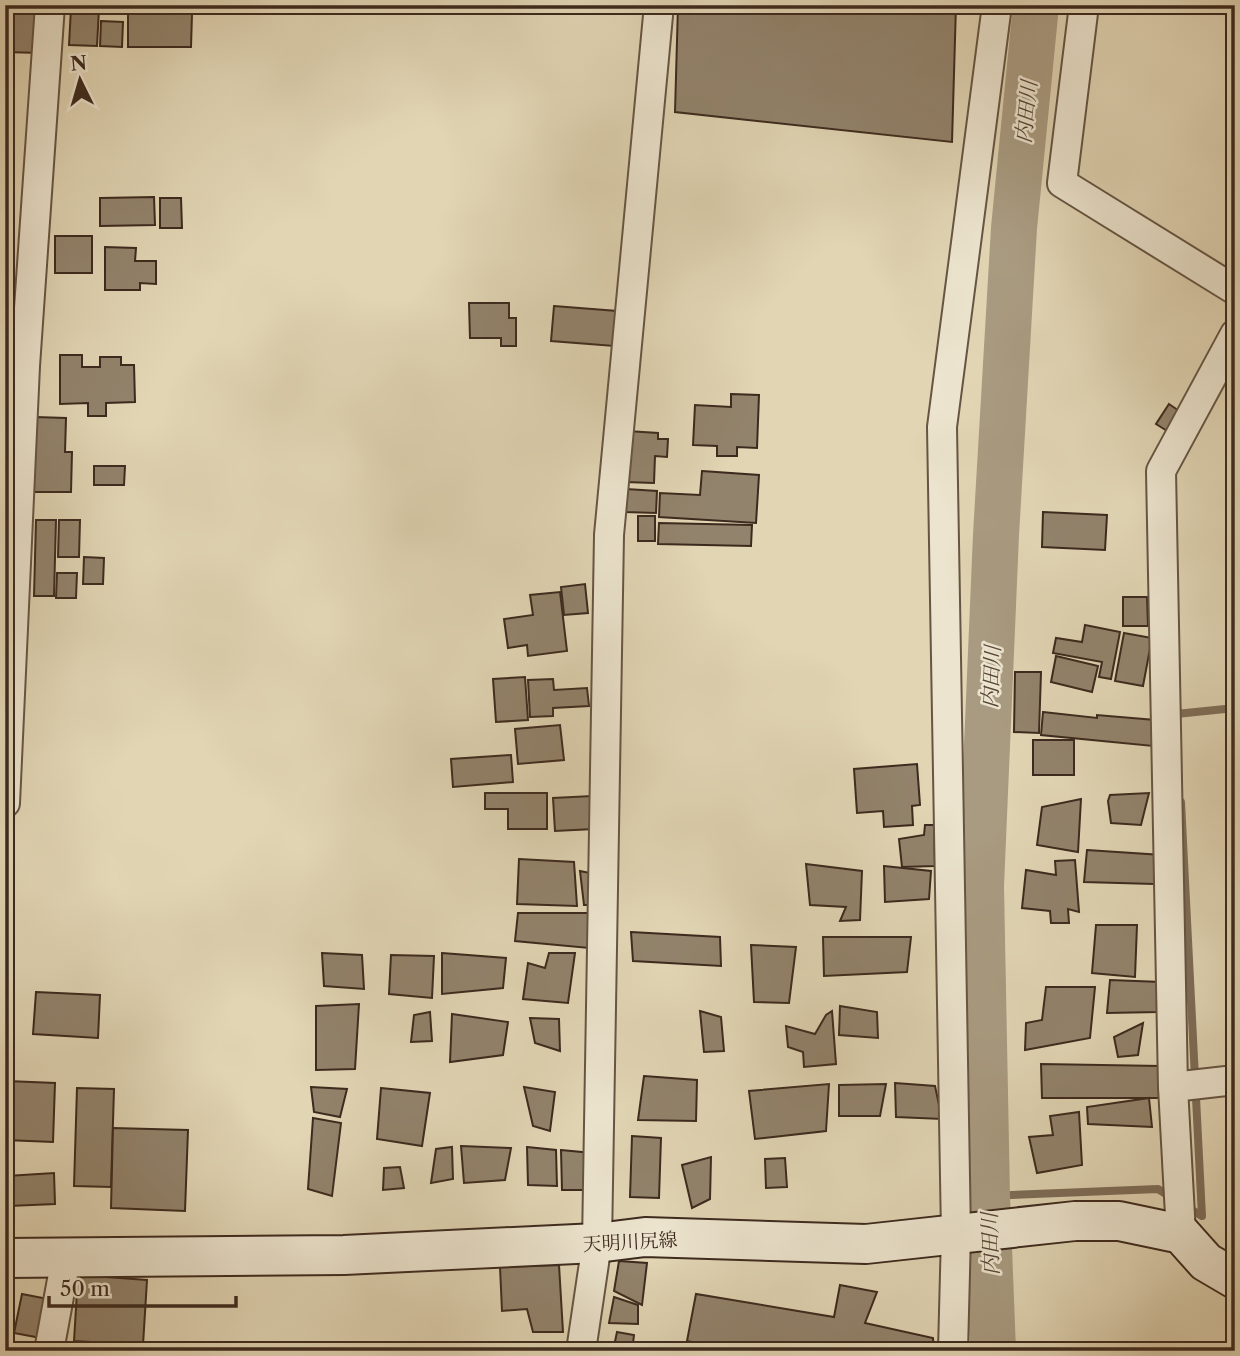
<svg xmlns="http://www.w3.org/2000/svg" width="1240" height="1356" font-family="'Libre Caslon Text','Noto Serif JP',serif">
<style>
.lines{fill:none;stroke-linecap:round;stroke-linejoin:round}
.stream{stroke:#7e6e59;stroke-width:8}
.river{stroke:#a99b81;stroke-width:46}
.building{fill:#92836c;stroke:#3d2a1e;stroke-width:2}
.minor-casing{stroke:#654;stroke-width:32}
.secondary-casing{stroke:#3d2a1e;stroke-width:42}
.minor{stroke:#ece4ce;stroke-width:28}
.secondary{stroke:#ece4ce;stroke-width:38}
.labels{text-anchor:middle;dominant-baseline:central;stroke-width:5;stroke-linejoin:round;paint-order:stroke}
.street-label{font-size:19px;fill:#3d2a1e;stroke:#ece4ce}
.water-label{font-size:21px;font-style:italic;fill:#584637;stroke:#ece4ce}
</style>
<rect width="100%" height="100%" fill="#e1d5b4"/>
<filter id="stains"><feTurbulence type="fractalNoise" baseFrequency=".00286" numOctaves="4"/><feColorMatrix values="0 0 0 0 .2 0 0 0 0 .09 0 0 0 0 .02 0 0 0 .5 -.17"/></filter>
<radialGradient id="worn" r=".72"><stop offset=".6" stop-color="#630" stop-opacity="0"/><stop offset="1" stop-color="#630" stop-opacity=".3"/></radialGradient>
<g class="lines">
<g class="stream">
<polyline points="1177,719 1176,714 1235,708"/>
<polyline points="1181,802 1202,1216 1185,1206"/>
<polyline points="987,1196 1158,1189 1174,1199"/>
</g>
<polyline class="river" points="993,1351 987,1196 981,886 996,535 1014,228 1036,5"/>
</g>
<g class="building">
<polygon points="678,5 956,5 952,142 675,112"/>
<polygon points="5,6 43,8 40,53 5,52"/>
<polygon points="71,8 99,9 97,46 69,45"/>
<polygon points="128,14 192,14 191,47 128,47"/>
<polygon points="101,21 123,22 122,47 100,46"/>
<polygon points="154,197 155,225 100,226 100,198"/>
<polygon points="160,198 181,198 182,228 160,228"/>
<rect x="55" y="236" width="37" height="37"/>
<polygon points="105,247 136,248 135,261 156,261 156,284 140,283 140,290 105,290"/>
<polygon points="469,303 509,303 509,318 516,318 516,346 501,346 501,338 470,338"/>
<polygon points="554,306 617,311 614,346 551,341"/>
<polygon points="60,355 82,355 82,367 100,367 100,357 121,357 121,365 134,365 135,402 106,403 106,416 88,416 88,403 60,404"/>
<polygon points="731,394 759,395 757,448 737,447 737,456 717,456 717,446 693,445 695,405 731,407"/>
<polygon points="1169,404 1185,415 1172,434 1156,424"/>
<polygon points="35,417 66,418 65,452 72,452 71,492 33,492"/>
<polygon points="627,431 658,433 658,439 668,439 667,457 655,456 654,483 625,482"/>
<polygon points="94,466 125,466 124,485 94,485"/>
<polygon points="702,471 759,475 756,523 659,517 660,493 700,495"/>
<polygon points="626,489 657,491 656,513 625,512"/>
<polygon points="1043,512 1107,515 1105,550 1042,547"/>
<rect x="638" y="516" width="17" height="25"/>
<polygon points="36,520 56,520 54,596 34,596"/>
<polygon points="59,520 80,520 79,557 58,557"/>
<polygon points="659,523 752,525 751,546 658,544"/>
<polygon points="84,557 104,558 103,584 83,584"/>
<polygon points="57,573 77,573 76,598 56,598"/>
<polygon points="585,584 588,613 564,615 561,587"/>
<polygon points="560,592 567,651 528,656 527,645 508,648 504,619 533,615 530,595"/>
<polygon points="1123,597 1147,597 1148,626 1123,626"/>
<polygon points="1085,625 1120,632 1111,679 1099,677 1102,662 1053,653 1056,638 1082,642"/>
<polygon points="1124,633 1152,638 1143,686 1115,681"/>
<polygon points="1056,656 1098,666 1092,692 1051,682"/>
<polygon points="1015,672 1041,672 1039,733 1014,732"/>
<polygon points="525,677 528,720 496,722 493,679"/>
<polygon points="553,679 554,690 587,688 589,706 553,708 553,716 530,717 528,680"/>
<polygon points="1043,712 1097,718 1097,715 1155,720 1153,746 1041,735"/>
<polygon points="560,725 564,760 518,764 515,729"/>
<rect x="1033" y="740" width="41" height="35"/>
<polygon points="511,755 513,782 453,787 451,759"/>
<polygon points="917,764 920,805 912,806 913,825 884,827 883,811 857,813 854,769"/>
<polygon points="485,793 547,793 547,829 508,829 508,809 485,809"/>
<polygon points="1149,793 1141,825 1111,823 1108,801 1110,795"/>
<polygon points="592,796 594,829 555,831 553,798"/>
<polygon points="1081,799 1078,852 1037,845 1042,807"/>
<polygon points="925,825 934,825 935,866 902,867 899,839 924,835"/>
<polygon points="1087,850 1162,855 1154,884 1084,882"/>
<polygon points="519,859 574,862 577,906 517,904"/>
<polygon points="1075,860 1079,912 1068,909 1069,923 1051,923 1050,911 1022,908 1026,870 1056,875 1055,861"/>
<polygon points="806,864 862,871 860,920 840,921 846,907 810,905"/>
<polygon points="884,866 931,871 929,899 885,902"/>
<polygon points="580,871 595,874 594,905 584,905"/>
<polygon points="518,913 592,913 589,948 515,941"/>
<polygon points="1096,925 1137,925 1135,977 1092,973"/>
<polygon points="631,932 720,937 721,966 633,961"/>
<polygon points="823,937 911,937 907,972 824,976"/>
<polygon points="751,945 796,947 789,1003 754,1002"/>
<polygon points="322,953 362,955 364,989 324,986"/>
<polygon points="442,953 506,958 503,988 442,994"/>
<polygon points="549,953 575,953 568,1003 523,999 528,963 545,968"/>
<polygon points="391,955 434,956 432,998 389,994"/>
<polygon points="1110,980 1161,982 1158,1012 1107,1013"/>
<polygon points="1046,987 1095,987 1090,1038 1025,1050 1026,1023 1042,1020"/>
<polygon points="36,992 100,995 98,1038 33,1034"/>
<polygon points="359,1004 355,1069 316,1070 316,1006"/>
<polygon points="840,1006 877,1012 878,1038 839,1035"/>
<polygon points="700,1011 721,1017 724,1051 704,1052"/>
<polygon points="832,1011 836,1064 804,1067 803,1052 788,1047 786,1026 815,1034 826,1015"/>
<polygon points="430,1012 432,1041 411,1042 414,1015"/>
<polygon points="452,1014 508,1022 503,1055 450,1062"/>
<polygon points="530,1018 559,1019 560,1051 535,1043"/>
<polygon points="1143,1023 1138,1055 1118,1057 1114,1037"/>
<polygon points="1041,1064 1161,1066 1164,1098 1042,1098"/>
<polygon points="644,1076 697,1080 696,1121 638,1120"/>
<polygon points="7,1081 55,1083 53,1142 5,1140"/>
<polygon points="895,1083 935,1086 942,1119 896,1117"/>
<polygon points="829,1084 826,1131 755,1139 749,1091"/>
<polygon points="886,1084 880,1116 839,1116 839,1085"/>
<polygon points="311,1087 347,1089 340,1117 314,1112"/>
<polygon points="524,1087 555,1092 550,1131 533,1126"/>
<polygon points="77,1088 114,1089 111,1187 74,1186"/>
<polygon points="381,1088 430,1093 422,1146 377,1139"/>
<polygon points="1149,1098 1152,1127 1088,1124 1087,1107"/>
<polygon points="1079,1112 1082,1165 1037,1173 1029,1137 1053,1135 1050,1116"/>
<polygon points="313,1118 341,1123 332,1196 308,1189"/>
<polygon points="113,1128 188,1130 185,1211 111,1208"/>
<polygon points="632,1136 661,1138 659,1198 630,1197"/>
<polygon points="461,1146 511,1148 505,1180 464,1183"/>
<polygon points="452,1147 453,1179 431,1183 436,1149"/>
<polygon points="527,1147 556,1150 557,1186 528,1185"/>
<polygon points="561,1150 592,1153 587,1190 562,1190"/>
<polygon points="711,1157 710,1199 692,1208 682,1165"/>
<polygon points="785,1158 787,1187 766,1188 765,1159"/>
<polygon points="400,1167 404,1188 383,1190 384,1168"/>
<polygon points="54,1173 55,1204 9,1206 7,1176"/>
<polygon points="619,1261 647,1263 642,1305 614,1291"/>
<polygon points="559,1265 563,1332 533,1332 527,1309 502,1311 500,1267"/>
<polygon points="78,1275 147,1280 143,1345 74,1341"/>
<polygon points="840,1285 877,1292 865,1323 933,1338 934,1351 735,1351 687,1341 696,1294 834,1317"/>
<polygon points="22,1294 48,1299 41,1338 14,1333"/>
<polygon points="614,1297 638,1305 638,1324 609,1323"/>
<polygon points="617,1332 634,1335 632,1351 613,1351"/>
<polygon points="650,1344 678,1351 649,1351"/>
</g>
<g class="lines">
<g class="minor-casing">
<g id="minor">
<polyline points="1084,5 1062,183 1235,290"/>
<polyline points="5,803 25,366 50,5"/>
<polyline points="1173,1087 1235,1080"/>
<polyline points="1181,1234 1173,1087 1161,471 1235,334"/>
<polyline points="49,1351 66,1258"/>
<polyline points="581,1351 597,1243 609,535 659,5"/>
<polyline points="953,1351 956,1234 942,427 997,5"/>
</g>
</g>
<g class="secondary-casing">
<polyline id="secondary" points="5,1258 344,1255 597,1243 645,1237 866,1244 1075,1221 1119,1221 1181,1234 1206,1262 1235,1279"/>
</g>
<use href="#minor" class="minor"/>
<use href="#secondary" class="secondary"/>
</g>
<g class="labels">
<g class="street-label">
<text transform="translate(630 1242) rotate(-3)">天明川尻線</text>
</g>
<g class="water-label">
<text transform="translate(1026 112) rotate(-84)">内田川</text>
<text transform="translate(991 677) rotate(-87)">内田川</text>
<text transform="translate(990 1244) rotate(-92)">内田川</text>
</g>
</g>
<rect width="1240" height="1356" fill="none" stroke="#e1d5b4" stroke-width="28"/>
<rect x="7" y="7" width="1226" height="1342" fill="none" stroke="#3d2a1e" stroke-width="3.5"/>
<rect x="14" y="14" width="1212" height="1328" fill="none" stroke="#3d2a1e" stroke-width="2"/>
<g transform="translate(80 80) rotate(355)" stroke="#ece4ce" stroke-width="5" paint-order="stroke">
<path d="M0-5L12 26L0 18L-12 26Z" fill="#3d2a1e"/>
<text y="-10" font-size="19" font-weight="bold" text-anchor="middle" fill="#3d2a1e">N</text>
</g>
<path d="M49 1296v10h187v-10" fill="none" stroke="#3d2a1e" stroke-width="3.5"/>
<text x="60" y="1296" font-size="21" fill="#3d2a1e" stroke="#ece4ce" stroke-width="5" paint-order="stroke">50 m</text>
<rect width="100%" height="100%" filter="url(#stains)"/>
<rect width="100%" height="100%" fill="url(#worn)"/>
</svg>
